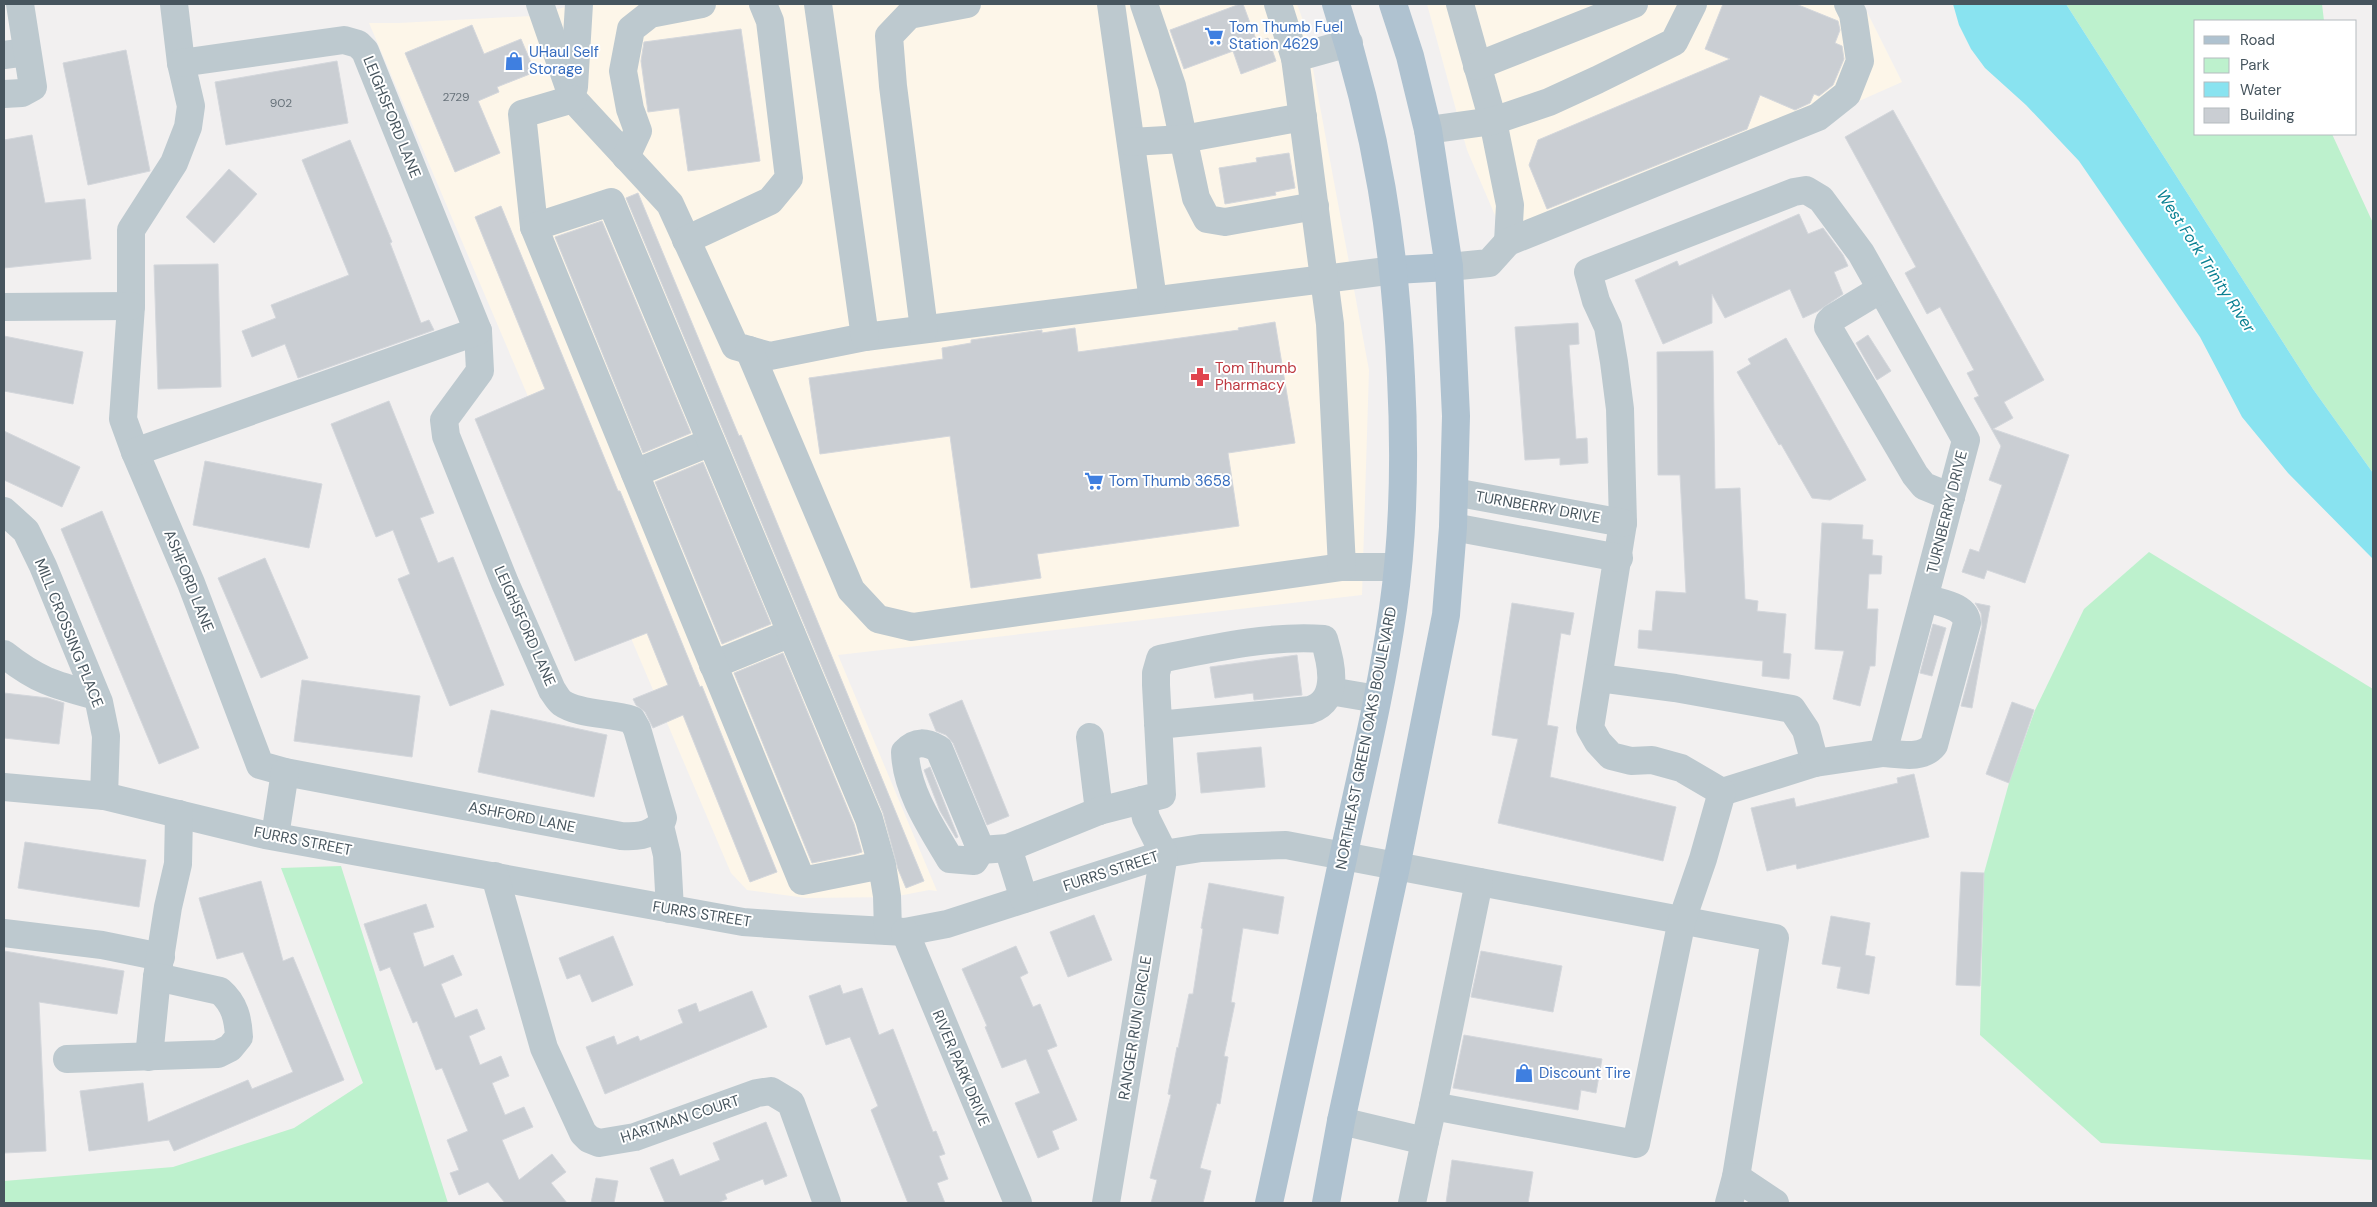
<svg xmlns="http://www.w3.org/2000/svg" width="2377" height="1207" font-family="'DM Sans',sans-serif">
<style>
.commercial{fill:#fdf6e9}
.green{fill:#bdf1cd}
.water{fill:#89e3f0}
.building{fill:#caced3;stroke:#d4d7dc}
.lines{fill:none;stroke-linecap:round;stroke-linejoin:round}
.minor{stroke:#bdc9cf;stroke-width:28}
.major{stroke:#afc2d0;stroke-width:28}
.labels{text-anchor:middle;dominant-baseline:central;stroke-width:4;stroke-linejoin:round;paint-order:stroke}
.number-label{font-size:12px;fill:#68737b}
.shop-label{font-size:15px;fill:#366cbe;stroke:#fff;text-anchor:start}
.street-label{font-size:15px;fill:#47555e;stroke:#fff}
.health-label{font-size:15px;fill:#be3a42;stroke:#fff;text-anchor:start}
.water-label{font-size:16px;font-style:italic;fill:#098092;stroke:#fff}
</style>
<rect width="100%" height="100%" fill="#f2f0f0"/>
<g class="commercial">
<polygon points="577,4 1297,4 1305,26 1369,370 1362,595 838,655 937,891 929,890 893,897 806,898 747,890 731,873 369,23 399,23 531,16"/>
<polygon points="1427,4 1863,4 1902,82 1512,255 1467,150"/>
</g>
<g class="green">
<polygon points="2066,4 2322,4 2324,21 2196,21 2196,134 2332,134 2373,223 2373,473 2313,389"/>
<polygon points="2149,552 2373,689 2373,1160 2101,1143 1980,1035 1984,873 2009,783 2035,710 2084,609"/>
<polygon points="341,866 448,1203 4,1203 4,1181 173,1167 294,1128 363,1083 281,868"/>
</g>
<polygon class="water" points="1953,4 2066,4 2313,389 2373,473 2373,559 2288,473 2242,417 2200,337 2079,161 2026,105 1985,68 1971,49 1959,25"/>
<g class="building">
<polygon points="1240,4 1243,4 1257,42 1268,38 1276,61 1241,74 1233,51 1184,69 1170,30"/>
<polygon points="1723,4 1796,4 1838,21 1840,30 1835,43 1842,46 1844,59 1833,85 1819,96 1814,94 1810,103 1795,110 1760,95 1747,129 1547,209 1529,165 1538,140 1730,59 1705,49"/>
<polygon points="472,25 484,54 521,39 535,72 497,87 499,92 478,101 500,153 455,172 405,53"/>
<polygon points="741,29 760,161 688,171 679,108 648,112 641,61 644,42"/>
<polygon points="126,50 150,171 88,185 63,63"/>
<polygon points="337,61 348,123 226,145 215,82"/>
<polygon points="1893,110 2044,380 2004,402 2013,418 1993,429 2069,455 2025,583 1987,570 1984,579 1962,572 1970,549 1979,552 2002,485 1989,480 2001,446 1974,398 1979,396 1967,373 1974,370 1940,307 1927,314 1905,273 1916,267 1845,137"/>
<polygon points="32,135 45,203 85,199 91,259 4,268 4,140"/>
<polygon points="350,140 392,242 390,243 421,323 429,320 434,330 298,378 285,344 252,357 242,331 276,318 271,305 349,275 302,160"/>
<polygon points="1289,153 1295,188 1275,192 1276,195 1225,204 1219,168 1257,162 1256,158"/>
<polygon points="229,169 257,194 214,243 186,217"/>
<polygon points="638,193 739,436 741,435 924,881 906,888 898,869 883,813 626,198"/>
<polygon points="501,206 618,491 620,491 700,687 702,686 777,872 750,882 683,715 653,728 645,712 636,705 633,699 668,685 647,633 575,661 475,419 545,389 475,217"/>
<polygon points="1799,214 1808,234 1823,228 1843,255 1848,266 1834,272 1843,294 1818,311 1803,318 1790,289 1725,318 1712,294 1712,323 1663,344 1635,280 1677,261 1679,266"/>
<polygon points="602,221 691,433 643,453 555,237"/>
<polygon points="218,264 221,387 158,389 154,265"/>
<polygon points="1275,322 1295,443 1228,453 1239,526 1037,554 1041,578 971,588 950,436 820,454 809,378 943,359 942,348 971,343 971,340 1042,330 1042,333 1075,328 1078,352 1239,330 1238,328"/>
<polygon points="1578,323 1579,344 1569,345 1576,439 1587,438 1588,463 1560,465 1560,458 1525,460 1515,327"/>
<polygon points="1868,335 1891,371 1877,380 1856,343"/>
<polygon points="4,336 83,352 73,404 4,391"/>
<polygon points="1786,338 1866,480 1830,500 1812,498 1781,444 1779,445 1737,372 1751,364 1748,359"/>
<polygon points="1713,351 1715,489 1740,488 1745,599 1758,601 1757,611 1786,614 1783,653 1791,654 1789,679 1762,676 1763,661 1638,648 1639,630 1652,631 1656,591 1686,593 1680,475 1658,475 1657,352"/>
<polygon points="389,401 434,513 420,518 438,563 453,557 504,685 450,706 398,579 410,574 393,530 376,537 331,424"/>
<polygon points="4,431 80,467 62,507 4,480"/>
<polygon points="205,461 322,484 309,548 193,525"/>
<polygon points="703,462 771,624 722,644 655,482"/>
<polygon points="102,511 199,748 159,764 61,529"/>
<polygon points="1822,523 1863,525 1862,539 1873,540 1872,555 1882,556 1881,574 1869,574 1867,609 1878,609 1877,626 1875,666 1870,666 1860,706 1833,699 1844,651 1815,649"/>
<polygon points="265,558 308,658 261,678 218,578"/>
<polygon points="1512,603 1574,613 1570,635 1561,633 1553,685 1547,725 1558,727 1550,777 1676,807 1663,861 1498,823 1518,739 1492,735"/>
<polygon points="1975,603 1990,606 1972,708 1961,706 1982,627 1981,613"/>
<polygon points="1933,624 1946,628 1932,676 1920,673"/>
<polygon points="783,653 854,824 862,852 856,854 812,863 734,673"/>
<polygon points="1297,655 1302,695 1254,700 1253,693 1215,698 1210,667"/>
<polygon points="302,680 420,696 412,757 294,741"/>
<polygon points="4,693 48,698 64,703 59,744 4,738"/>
<polygon points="962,700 1009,816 987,825 953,743 946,735 936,731 929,714"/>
<polygon points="2012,702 2034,710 2009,783 1986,774"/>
<polygon points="491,710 607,735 594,797 478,772"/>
<polygon points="1261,747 1265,787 1201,793 1197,753"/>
<polygon points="930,767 958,837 956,838 940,811 924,770"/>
<polygon points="1914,774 1929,837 1797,869 1796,864 1767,871 1751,808 1794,798 1796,807 1898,783 1897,778"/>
<polygon points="25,842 146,860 139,907 18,888"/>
<polygon points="1961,872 1984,873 1980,986 1956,985"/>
<polygon points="261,881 283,961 293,957 344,1080 174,1151 169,1140 89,1151 80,1091 143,1083 148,1122 248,1080 252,1089 293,1072 243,952 217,959 199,898"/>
<polygon points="1209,883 1284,897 1278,934 1243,928 1231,1002 1235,1003 1224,1056 1228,1057 1220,1104 1217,1103 1200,1168 1211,1171 1203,1203 1151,1203 1157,1180 1150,1178 1171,1095 1168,1094 1177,1047 1178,1048 1189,994 1193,994 1203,929 1201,928"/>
<polygon points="426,904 434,927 413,933 424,967 453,955 462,975 441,984 455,1018 477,1009 485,1029 469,1036 480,1065 501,1056 509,1076 492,1083 505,1115 524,1107 533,1127 502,1140 519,1180 552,1154 566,1172 551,1183 567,1203 505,1203 488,1182 459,1195 450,1173 459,1170 447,1140 468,1131 442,1068 436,1070 417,1021 413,1023 390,967 380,971 364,924"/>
<polygon points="1094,915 1112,960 1068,977 1050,932"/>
<polygon points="1831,916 1870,923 1865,955 1875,957 1869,994 1837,988 1841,967 1822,964"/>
<polygon points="613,936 633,985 592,1002 580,974 567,979 559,958"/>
<polygon points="1016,946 1028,973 1020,977 1033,1007 1040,1004 1057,1046 1047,1050 1077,1120 1052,1131 1059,1149 1038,1158 1015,1103 1040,1093 1026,1059 1002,1068 985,1027 987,1026 962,969"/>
<polygon points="4,951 124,971 117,1014 39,1002 46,1151 4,1153"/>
<polygon points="1481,951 1562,966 1553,1012 1471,997"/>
<polygon points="840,985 843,994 862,988 879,1035 893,1029 933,1132 936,1131 945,1154 939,1156 948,1179 937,1183 945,1203 908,1203 871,1110 878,1106 850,1037 826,1045 809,996"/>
<polygon points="752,991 767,1027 605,1094 586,1047 614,1036 617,1045 638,1036 640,1041 683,1023 678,1010 696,1003 699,1012"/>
<polygon points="1464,1035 1602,1059 1596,1093 1581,1090 1578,1110 1453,1088"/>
<polygon points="766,1122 787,1176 765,1185 763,1179 725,1194 727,1199 717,1203 665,1203 650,1168 673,1159 680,1176 720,1160 713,1143"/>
<polygon points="1452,1160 1533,1172 1528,1203 1446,1203"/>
<polygon points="596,1178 618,1181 614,1203 591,1203"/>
</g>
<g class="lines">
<g class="minor">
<path d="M174 4 181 63 191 106 188 127 174 163 131 230V306L123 419 135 452 191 583 260 765 285 772 621 836C637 837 647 836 660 826"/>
<polyline points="540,4 573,99 670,204 735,346 770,356 865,337 1395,270"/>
<polyline points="818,4 865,337"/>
<polyline points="1111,4 1153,300"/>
<polyline points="1144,4 1172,86 1196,198 1207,219 1225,222 1315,206"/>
<polyline points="1278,4 1295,58"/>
<polyline points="1460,4 1493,121 1510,205 1508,242"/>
<polyline points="4,55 27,52"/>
<polyline points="1477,66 1634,4"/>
<polyline points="574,87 579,4"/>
<polyline points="4,94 22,93 33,87 20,4"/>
<polyline points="1428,130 1493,121 1549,102 1597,80 1674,42 1693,4"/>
<polyline points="1131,142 1183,139 1303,117"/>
<polyline points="626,157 638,131 630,109 623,71 631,29 650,14 702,4"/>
<polygon points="1806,190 1821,199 1861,253 1966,440 1883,753 1815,763 1722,792 1681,768 1652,760 1631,761 1611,756 1598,742 1590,728 1623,523 1620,409 1614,362 1608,327 1596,301 1588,272 1794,192"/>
<polyline points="534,227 522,114 573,99"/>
<polyline points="686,240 770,201 789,178 770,21 763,4"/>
<polyline points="1449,267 1489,263 1508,242 1818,117 1847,94 1860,61 1853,14 1848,4"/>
<polyline points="1881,289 1833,318 1829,322 1828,327 1915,475 1924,486 1951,497"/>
<polyline points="4,307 131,306"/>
<polyline points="924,329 893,86 889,36 909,15 967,4"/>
<path d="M478 331 480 371 444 420 446 436 505 583 552 690C555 694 558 700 562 703 579 715 612 713 632 720L637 729 663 818 660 826 667 855 670 909"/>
<polyline points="749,350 851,590 878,619 912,627 1342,567 1397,567"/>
<polyline points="135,452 478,331 365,51 358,44 344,40 181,63"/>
<polyline points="635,473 711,442"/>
<polyline points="1454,492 1623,523"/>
<polyline points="4,511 26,531 43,566 99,702 106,736 104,796"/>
<polyline points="1453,527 1619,558"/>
<polyline points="1342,567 1330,324 1295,58 1349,43"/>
<path d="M4 654C38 681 55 685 96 696"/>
<polyline points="713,665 791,633"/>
<polyline points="1599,678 1675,688 1792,709 1806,730 1815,763"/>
<polyline points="1330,691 1377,699"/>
<polyline points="1090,737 1099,811"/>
<path d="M1883 753C1900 754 1922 760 1934 745L1967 623C1966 605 1939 603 1925 598"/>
<polyline points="4,787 104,796 265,835 743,922 813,927 905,932 947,924 1164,854 1201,848 1286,845 1775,938 1736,1177 1729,1203"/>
<polyline points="275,836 285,772"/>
<polyline points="1008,848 1024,899"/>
<path d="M981 850 939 749C926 742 916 740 905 752 906 790 931 827 950 859L974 861 981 850 1008 848 1099 811 1142 800"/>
<polyline points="882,865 869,819 611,202 534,227 802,881 882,865 887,896 888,931"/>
<polyline points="495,876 544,1048 583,1133 589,1139 599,1143 635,1137 757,1093 771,1091 791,1103 827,1203"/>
<polyline points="905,932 1018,1203"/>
<polyline points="4,933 102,945 161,957"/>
<polyline points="149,1057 157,977 168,907 178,864 179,814"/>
<path d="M67 1059 218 1054 230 1048 239 1037C238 1019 235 1004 220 991L157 977"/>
<polyline points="1433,1106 1479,882"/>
<polyline points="1341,1121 1425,1141 1433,1106 1636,1144 1682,920 1703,859 1722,792"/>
<polyline points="1736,1177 1775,1203"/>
<path d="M1106 1203 1164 854 1146 818 1142 800 1162 795 1156 685V673L1160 659C1213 648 1270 635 1324 639 1331 662 1341 700 1310 710L1158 725"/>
<polyline points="1412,1203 1425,1141"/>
</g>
<g class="major">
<polyline points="1395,270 1449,267"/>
<path d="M1269 1203C1295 1083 1321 964 1346 844 1363 766 1382 688 1393 609 1404 532 1405 454 1401 377 1395 244 1377 130 1336 4"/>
<polyline points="1326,1203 1341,1121 1396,867 1446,615 1453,527 1456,416 1449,267 1428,130 1410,56 1393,4"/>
</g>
</g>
<defs>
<g id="supermarket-bare" transform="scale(1.5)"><path d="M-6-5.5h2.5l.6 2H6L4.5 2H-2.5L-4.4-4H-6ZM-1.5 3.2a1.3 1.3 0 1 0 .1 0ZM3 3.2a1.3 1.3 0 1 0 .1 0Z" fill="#3f7fe0" stroke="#fff" stroke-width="2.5" paint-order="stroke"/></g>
<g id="shop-bare" transform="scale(1.5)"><path d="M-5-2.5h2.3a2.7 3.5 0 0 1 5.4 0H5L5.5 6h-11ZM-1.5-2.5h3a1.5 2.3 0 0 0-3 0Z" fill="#3f7fe0" stroke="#fff" stroke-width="2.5" paint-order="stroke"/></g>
<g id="pharmacy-bare" transform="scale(1.5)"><path d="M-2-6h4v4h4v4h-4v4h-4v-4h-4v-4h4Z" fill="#e0444e" stroke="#fff" stroke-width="2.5" paint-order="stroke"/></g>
</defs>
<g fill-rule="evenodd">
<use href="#supermarket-bare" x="1214" y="36"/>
<use href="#shop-bare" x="514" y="61"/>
<use href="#pharmacy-bare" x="1200" y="377"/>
<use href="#supermarket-bare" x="1094" y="481"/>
<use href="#shop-bare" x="1524" y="1073"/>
</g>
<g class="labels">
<g class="number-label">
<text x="456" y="97">2729</text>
<text x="281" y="103">902</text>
</g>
<g class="shop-label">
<text x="1229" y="27">Tom Thumb Fuel<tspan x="1229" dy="17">Station 4629</tspan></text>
<text x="529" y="52">UHaul Self<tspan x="529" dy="17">Storage</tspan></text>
<text x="1109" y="481">Tom Thumb 3658</text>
<text x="1539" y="1073">Discount Tire</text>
</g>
<g class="street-label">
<text transform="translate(392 117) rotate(68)">LEIGHSFORD LANE</text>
<text transform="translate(1538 507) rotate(10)">TURNBERRY DRIVE</text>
<text transform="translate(1947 512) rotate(-76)">TURNBERRY DRIVE</text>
<text transform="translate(189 581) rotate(68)">ASHFORD LANE</text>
<text transform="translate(525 626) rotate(66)">LEIGHSFORD LANE</text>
<text transform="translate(69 633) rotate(68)">MILL CROSSING PLACE</text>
<text transform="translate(1366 738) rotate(-79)">NORTHEAST GREEN OAKS BOULEVARD</text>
<text transform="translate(522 817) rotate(11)">ASHFORD LANE</text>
<text transform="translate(303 841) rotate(11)">FURRS STREET</text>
<text transform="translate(1111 871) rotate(-18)">FURRS STREET</text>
<text transform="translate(702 914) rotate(9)">FURRS STREET</text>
<text transform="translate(1135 1028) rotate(-81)">RANGER RUN CIRCLE</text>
<text transform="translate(961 1068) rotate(67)">RIVER PARK DRIVE</text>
<text transform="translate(680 1119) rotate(-18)">HARTMAN COURT</text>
</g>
<g class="health-label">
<text x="1215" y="368">Tom Thumb<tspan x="1215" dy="17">Pharmacy</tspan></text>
</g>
<g class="water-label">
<text transform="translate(2206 261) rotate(57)">West Fork Trinity River</text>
</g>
</g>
<rect width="2377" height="1207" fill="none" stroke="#47555e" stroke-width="10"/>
<rect x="2194" y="20" width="162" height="115" fill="#ffffff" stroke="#b5bbbf"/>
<rect x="2204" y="36" width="25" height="8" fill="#afc2d0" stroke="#b5bbbf"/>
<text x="2240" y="45" font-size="15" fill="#47555e">Road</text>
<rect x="2204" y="58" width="25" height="15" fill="#bdf1cd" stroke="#b5bbbf"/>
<text x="2240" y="70" font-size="15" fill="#47555e">Park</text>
<rect x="2204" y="82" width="25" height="15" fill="#89e3f0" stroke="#b5bbbf"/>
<text x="2240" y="95" font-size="15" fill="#47555e">Water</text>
<rect x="2204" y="108" width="25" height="15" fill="#caced3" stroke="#b5bbbf"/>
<text x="2240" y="120" font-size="15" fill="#47555e">Building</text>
</svg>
